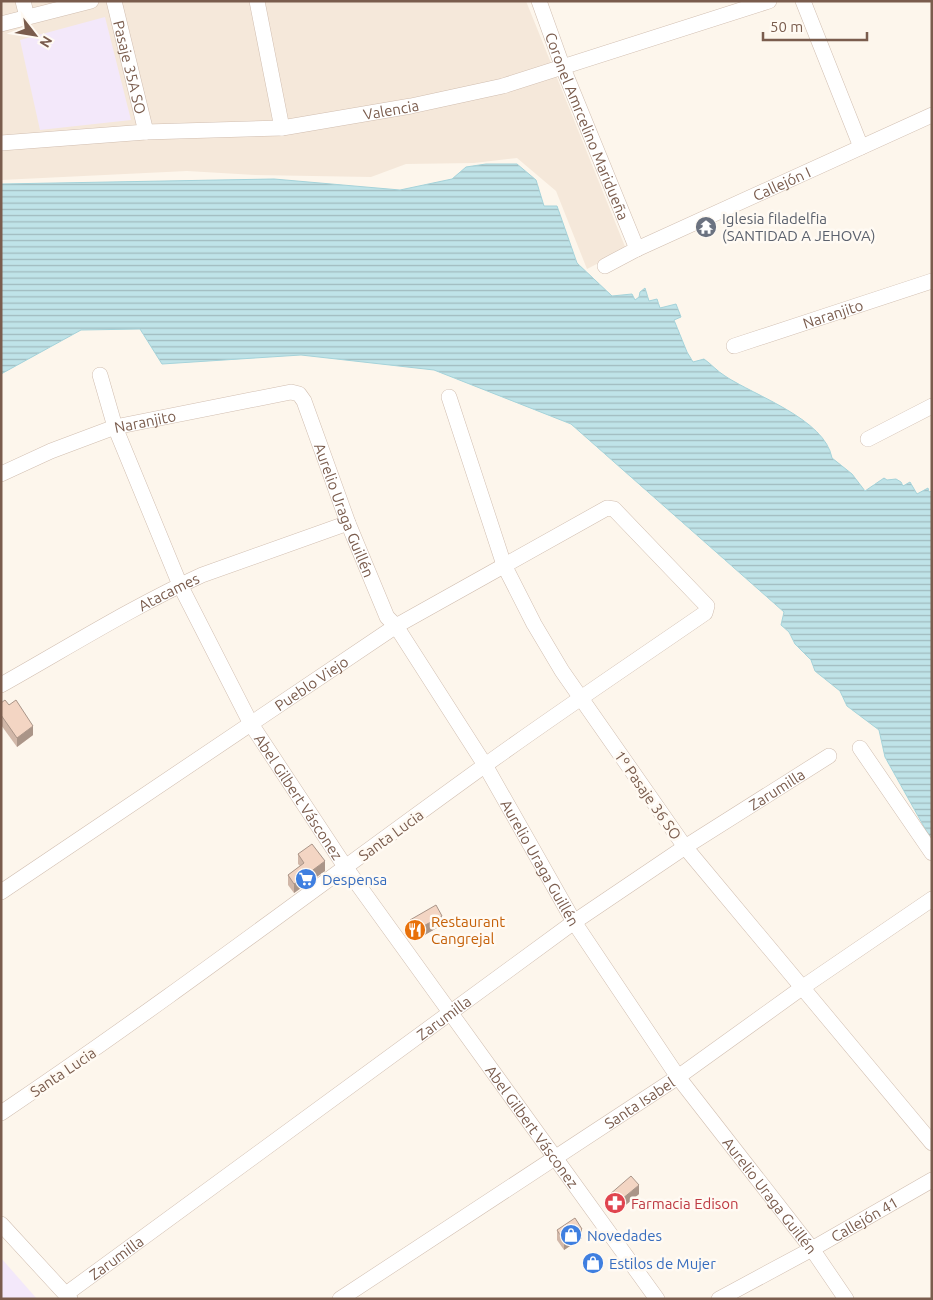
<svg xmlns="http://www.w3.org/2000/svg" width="933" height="1300" font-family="Ubuntu,sans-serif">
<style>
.residential{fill:#f5e8da}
.education{fill:#f3e8fa}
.water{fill:url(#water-rules);stroke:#a5d3da}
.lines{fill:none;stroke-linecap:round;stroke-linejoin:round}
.minor-casing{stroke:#d1beb0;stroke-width:16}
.minor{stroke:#fff;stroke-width:15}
.wall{fill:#d1b7a8}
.shaded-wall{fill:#aa9588}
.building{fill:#f3d5c3;stroke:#aa9588}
.labels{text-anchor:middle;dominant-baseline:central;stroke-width:5;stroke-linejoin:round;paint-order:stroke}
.street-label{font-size:15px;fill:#7a5c4d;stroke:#fffaf3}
.worship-label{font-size:15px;fill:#5b616d;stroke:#fffaf3;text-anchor:start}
.shop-label{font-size:15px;fill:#366cbe;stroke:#fffaf3;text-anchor:start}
.food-label{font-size:15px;fill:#c56008;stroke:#fffaf3;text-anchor:start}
.health-label{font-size:15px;fill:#be3a42;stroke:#fffaf3;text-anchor:start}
</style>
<defs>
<pattern id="water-rules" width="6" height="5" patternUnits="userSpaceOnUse" patternTransform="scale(1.25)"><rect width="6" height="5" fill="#bfe3e8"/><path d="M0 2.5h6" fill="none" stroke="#a0bbbe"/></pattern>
</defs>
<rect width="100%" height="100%" fill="#fdf6ec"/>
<polygon class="residential" points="1,1 526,1 626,249 587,269 556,191 517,158 474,163 406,164 371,177 255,175 187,171 1,180"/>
<g class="education">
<polygon points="105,17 131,120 40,130 20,40"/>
<polygon points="1,1258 37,1299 1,1299"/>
</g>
<path class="water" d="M486 164H517L536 180 544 206H557L577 263 612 296 632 294 635 300 639 297 640 292 645 288 649 301 657 299 660 308 676 304 681 317 674 320 687 352 693 362 704 359C711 364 717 371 725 376 755 396 825 419 832 458L852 474 865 491 884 478 887 480 896 479 901 482 903 486 910 482 917 494 928 488 929 492 932 491V841L885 757 879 730 847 706 840 691 815 671 811 660 795 644 789 632 781 625 784 612 571 424 434 370 301 355 162 364 140 329 81 330 1 374V184L274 179 400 190 452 179 466 167Z"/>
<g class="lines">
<g class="minor-casing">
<g id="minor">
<polyline points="23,1 27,17"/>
<path id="s1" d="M114 1 146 132"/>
<polyline points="257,1 282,128"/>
<path id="s2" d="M539 1 563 68 637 249"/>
<polyline points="803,1 861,147"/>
<polyline points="1,24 91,1"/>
<path id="s3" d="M1 143 146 132 282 128 411 106 503 86 769 1"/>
<path id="s4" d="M605 266 637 249 932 115"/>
<path id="s5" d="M734 346 932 281"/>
<path id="s6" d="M100 375 115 427 180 585 251 724 346 868 657 1299"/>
<polyline points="449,397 504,565 534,624 562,671 685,847 932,1143"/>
<polyline points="868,439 932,406"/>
<path id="s7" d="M1 474 51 451 115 427 291 392 299 394 304 401 348 523 387 617 396 626 485 765 574 922 678 1077 812 1249 846 1299"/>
<path id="s8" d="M1 685C67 648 132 607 202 575L348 523"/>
<polyline points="860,748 932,853"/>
<path id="s9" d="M1 892 396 626 607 508 614 509 707 606 705 613C631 664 556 714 484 766 323 882 166 1002 1 1113"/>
<polyline points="1,1224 70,1299"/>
<path id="s10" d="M66 1294 574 922 685 847 829 756"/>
<path id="s11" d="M340 1299 678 1077 803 987 932 899"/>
<path id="s12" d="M719 1299 812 1249 932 1180"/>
</g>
</g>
<use href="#minor" class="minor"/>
</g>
<g class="wall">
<polygon points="1,703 33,735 17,747 1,725"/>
<polygon points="298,854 325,871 294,893 288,885 288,875 300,866 298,864"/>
<polygon points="410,920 442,925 416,940 410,929"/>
<polygon points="639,1194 616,1213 609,1204 609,1195"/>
<polygon points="557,1230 582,1238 564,1250 557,1240"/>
</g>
<g class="shaded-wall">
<polygon points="33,726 33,735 17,747 17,738"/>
<polygon points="325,861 325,871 294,893 294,884"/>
<polygon points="442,916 442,925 416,940 416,930"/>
<polygon points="639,1185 639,1194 616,1213 616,1204"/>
<polygon points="582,1229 582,1238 564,1250 564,1241"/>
</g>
<g class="building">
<polygon points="5,700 9,705 16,700 33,726 17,738 1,715 1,703"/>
<polygon points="312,844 325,861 294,884 288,875 304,863 298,854"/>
<polygon points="436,905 442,916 416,930 410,920"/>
<polygon points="631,1176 639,1185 616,1204 609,1195"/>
<polygon points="575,1218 582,1229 564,1241 557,1230"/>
</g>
<defs>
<g id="temple-disc" transform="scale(1.125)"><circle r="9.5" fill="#6b7280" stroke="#fffaf3"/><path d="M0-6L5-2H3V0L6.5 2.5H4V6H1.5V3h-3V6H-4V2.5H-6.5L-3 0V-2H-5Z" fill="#fff"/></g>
<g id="supermarket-disc" transform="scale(1.125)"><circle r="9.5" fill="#3f7fe0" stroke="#fffaf3"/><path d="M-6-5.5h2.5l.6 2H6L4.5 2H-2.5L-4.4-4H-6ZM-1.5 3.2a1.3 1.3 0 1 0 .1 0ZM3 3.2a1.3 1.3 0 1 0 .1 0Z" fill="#fff"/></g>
<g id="restaurant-disc" transform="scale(1.125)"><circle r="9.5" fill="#e8710a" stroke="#fffaf3"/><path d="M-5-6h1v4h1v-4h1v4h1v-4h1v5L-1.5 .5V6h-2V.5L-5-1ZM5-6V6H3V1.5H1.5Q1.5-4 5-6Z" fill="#fff"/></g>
<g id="pharmacy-disc" transform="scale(1.125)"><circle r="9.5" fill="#e0444e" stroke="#fffaf3"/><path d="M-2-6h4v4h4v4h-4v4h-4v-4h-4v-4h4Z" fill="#fff"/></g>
<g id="shop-disc" transform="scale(1.125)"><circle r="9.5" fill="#3f7fe0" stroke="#fffaf3"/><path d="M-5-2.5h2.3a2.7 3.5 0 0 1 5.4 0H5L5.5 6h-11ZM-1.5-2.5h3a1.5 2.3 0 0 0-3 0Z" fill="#fff"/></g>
</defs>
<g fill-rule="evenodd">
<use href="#temple-disc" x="706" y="227"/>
<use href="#supermarket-disc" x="306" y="879"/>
<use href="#restaurant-disc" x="415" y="930"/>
<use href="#pharmacy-disc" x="615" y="1203"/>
<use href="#shop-disc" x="571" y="1235"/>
<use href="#shop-disc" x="593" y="1263"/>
</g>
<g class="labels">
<g class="street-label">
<text stroke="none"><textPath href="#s1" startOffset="68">Pasaje 35A SO</textPath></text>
<text stroke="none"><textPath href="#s3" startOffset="392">Valencia</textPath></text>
<text stroke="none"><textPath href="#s2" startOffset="134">Coronel Amrcelino Maridueña</textPath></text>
<text stroke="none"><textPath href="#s4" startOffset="195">Callejón I</textPath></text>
<text stroke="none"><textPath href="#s5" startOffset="104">Naranjito</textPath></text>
<text stroke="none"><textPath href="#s7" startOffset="154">Naranjito</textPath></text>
<text stroke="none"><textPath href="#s7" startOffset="436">Aurelio Uraga Guillén</textPath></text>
<text stroke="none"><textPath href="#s8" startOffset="192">Atacames</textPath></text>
<text stroke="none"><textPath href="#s9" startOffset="374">Pueblo Viejo</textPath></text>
<text stroke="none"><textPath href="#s10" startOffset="872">Zarumilla</textPath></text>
<text transform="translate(648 795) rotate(55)">1º Pasaje 36 SO</text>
<text stroke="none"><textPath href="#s6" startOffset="468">Abel Gilbert Vásconez</textPath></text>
<text transform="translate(391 835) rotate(-36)">Santa Lucia</text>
<text stroke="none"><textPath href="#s7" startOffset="841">Aurelio Uraga Guillén</textPath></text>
<text stroke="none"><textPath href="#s10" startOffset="468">Zarumilla</textPath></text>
<text transform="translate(63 1072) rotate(-34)">Santa Lucia</text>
<text stroke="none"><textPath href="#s11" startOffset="358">Santa Isabel</textPath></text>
<text stroke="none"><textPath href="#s6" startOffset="872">Abel Gilbert Vásconez</textPath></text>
<text stroke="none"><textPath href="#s7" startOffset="1246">Aurelio Uraga Guillén</textPath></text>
<text stroke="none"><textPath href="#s12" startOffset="166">Callejón 41</textPath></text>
<text stroke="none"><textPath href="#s10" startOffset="62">Zarumilla</textPath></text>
</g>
<g class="worship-label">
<text x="722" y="218">Iglesia filadelfia<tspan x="722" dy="17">(SANTIDAD A JEHOVA)</tspan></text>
</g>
<g class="shop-label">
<text x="322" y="879">Despensa</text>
<text x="587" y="1235">Novedades</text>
<text x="609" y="1263">Estilos de Mujer</text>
</g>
<g class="food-label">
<text x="431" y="921">Restaurant<tspan x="431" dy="17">Cangrejal</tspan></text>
</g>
<g class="health-label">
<text x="631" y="1203">Farmacia Edison</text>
</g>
</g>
<rect width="933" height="1300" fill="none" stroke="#7a5c4d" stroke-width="5"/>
<g transform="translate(35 35) rotate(121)" stroke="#fffaf3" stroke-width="4" paint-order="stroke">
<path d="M0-4L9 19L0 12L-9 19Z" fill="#7a5c4d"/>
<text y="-8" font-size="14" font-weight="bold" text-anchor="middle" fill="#7a5c4d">N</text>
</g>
<path d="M763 32v8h104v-8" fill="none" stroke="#7a5c4d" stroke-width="2.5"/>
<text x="770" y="32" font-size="15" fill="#7a5c4d" stroke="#fffaf3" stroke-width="4" paint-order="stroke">50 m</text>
</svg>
